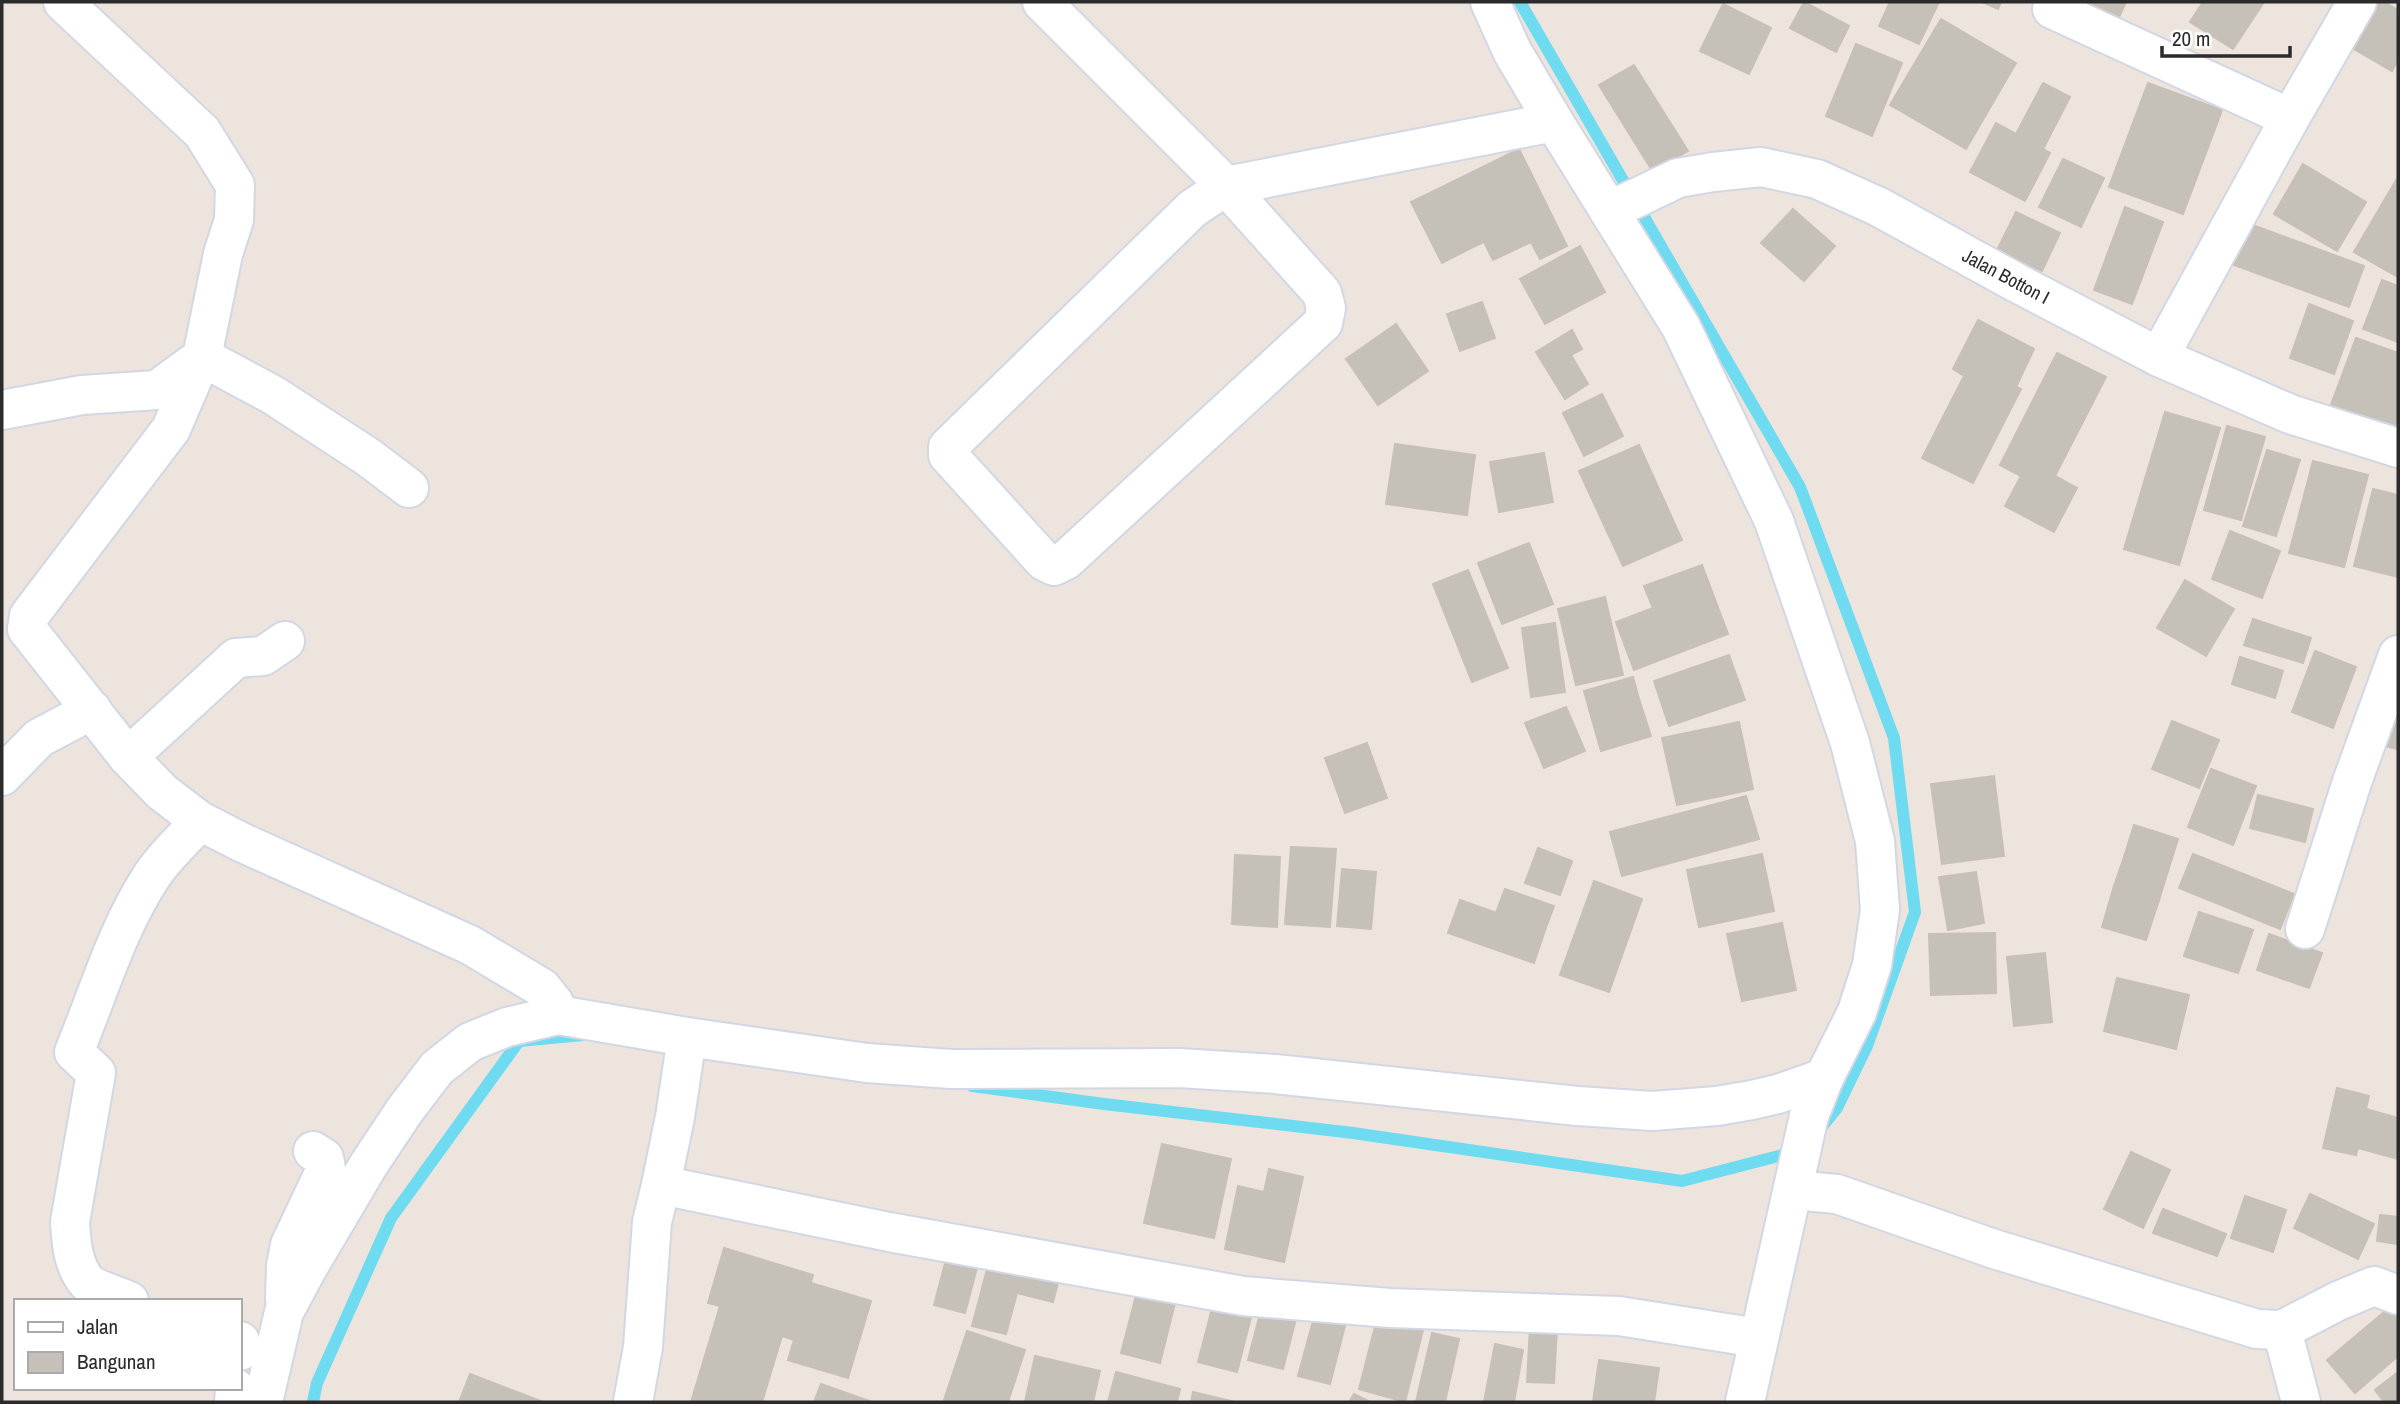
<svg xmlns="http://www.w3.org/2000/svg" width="2400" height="1404" font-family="'Archivo Narrow',sans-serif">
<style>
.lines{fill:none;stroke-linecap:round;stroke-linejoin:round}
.stream{stroke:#6fdbf0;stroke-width:12}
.building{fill:#c5c0b8;stroke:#c8c0b7;stroke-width:2}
.minor-casing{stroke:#d2d7e4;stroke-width:42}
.tertiary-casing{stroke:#d2d7e4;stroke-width:42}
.secondary-casing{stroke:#d2d7e4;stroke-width:42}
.minor{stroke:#fff;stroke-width:38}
.tertiary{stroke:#fff;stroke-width:38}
.secondary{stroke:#fff;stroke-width:38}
.labels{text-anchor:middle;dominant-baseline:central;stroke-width:7;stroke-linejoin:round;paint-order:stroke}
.street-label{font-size:19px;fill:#2b2b2b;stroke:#fff}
</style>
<rect width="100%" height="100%" fill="#ede4dd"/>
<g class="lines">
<g class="stream">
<polyline points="1520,2 1800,487 1894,738 1915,912 1867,1046 1837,1108 1820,1129"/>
<polyline points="972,1086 1104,1104 1353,1133 1682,1181 1794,1152"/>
<polyline points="313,1402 317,1383 391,1218 519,1041 583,1035"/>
</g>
</g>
<g class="building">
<polygon points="1804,2 1849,26 1836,52 1790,28"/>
<polygon points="1890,2 1939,2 1919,44 1879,26"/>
<polygon points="1982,2 2001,2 1998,9"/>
<polygon points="2084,2 2126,2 2115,26 2081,10"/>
<polygon points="2203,2 2264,2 2233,49 2190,22"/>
<polygon points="2363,2 2384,2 2398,10 2398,60 2392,71 2340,41"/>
<polygon points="1723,4 1771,28 1749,74 1700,51"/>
<polygon points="1941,19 2016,63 1966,149 1890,105"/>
<polygon points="1856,44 1902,63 1872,136 1826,116"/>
<polygon points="1634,65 1688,151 1653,172 1599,85"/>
<polygon points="2043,83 2070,97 2043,149 2050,153 2025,201 1970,172 1996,123 2016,134"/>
<polygon points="2148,83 2222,110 2183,214 2109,187"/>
<polygon points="1519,149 1567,246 1540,259 1531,242 1493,260 1484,242 1471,248 1442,187"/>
<polygon points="2063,159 2104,178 2081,227 2039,207"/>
<polygon points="2303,164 2366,202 2337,251 2274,214"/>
<polygon points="2398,177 2398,277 2354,252"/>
<polygon points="1442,187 1471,248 1442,263 1411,202"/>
<polygon points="2125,207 2163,222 2132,304 2094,290"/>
<polygon points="1793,209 1835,246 1804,281 1761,243"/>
<polygon points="2016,212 2060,233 2042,271 1997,250"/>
<polygon points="2239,220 2364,266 2349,307 2223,261"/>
<polygon points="1580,246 1605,292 1545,324 1520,279"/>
<polygon points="2382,280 2398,286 2398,342 2363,329"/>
<polygon points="1482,302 1495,338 1460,351 1447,314"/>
<polygon points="2309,304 2353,321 2334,374 2290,358"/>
<polygon points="1978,320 2034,349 2016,387 2021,389 1973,483 1922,458 1964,376 1953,369"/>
<polygon points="1396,324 1428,371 1378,405 1346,359"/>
<polygon points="1572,330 1582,349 1571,355 1588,384 1565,399 1536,352"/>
<polygon points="2356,338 2398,353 2398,436 2329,410"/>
<polygon points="2057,353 2106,377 2055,476 2077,488 2054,532 2005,506 2021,476 2000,465"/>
<polygon points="1602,394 1623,436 1584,456 1563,413"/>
<polygon points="2165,412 2220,428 2179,565 2124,549"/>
<polygon points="2227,426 2265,437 2241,520 2204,510"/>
<polygon points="1395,444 1475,455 1467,515 1386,504"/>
<polygon points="1639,445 1682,540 1623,566 1579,471"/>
<polygon points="2267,450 2300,460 2276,536 2243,526"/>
<polygon points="1544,453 1553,502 1499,512 1490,462"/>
<polygon points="2313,461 2368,475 2344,567 2289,553"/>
<polygon points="2373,489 2398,495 2398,577 2354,566"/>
<polygon points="2230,531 2280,551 2262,598 2212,579"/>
<polygon points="1529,543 1553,604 1502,624 1478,563"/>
<polygon points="1702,565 1728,634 1634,670 1616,622 1653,608 1644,586"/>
<polygon points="1468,570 1508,668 1472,682 1433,584"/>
<polygon points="2185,580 2234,609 2206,656 2157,628"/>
<polygon points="1605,597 1623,675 1576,685 1558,609"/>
<polygon points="2253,619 2311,638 2303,663 2244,645"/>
<polygon points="1555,623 1565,692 1531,697 1522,628"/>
<polygon points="2315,651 2356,667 2333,728 2292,712"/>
<polygon points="1729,655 1745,700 1669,726 1654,681"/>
<polygon points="2240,657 2283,671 2275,698 2232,684"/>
<polygon points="2398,676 2398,749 2379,745"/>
<polygon points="1633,677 1640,702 1591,716 1584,691"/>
<polygon points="1640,702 1651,736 1601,751 1591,716"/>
<polygon points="1566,707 1585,751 1544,768 1525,723"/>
<polygon points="2172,721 2219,740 2199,788 2152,769"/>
<polygon points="1739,722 1753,789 1721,796 1706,729"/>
<polygon points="1706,729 1721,796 1677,805 1662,738"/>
<polygon points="1367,743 1387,798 1345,813 1325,758"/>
<polygon points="2211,769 2256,786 2233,845 2188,827"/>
<polygon points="1994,776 2004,856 1942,864 1931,784"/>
<polygon points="2258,795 2313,809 2305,842 2250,828"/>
<polygon points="1746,796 1759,839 1622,876 1610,832"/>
<polygon points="2134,825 2178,839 2168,871 2124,857"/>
<polygon points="1291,847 1336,849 1330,927 1285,924"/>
<polygon points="1538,848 1572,861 1560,895 1525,883"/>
<polygon points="1762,854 1774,911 1699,927 1687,870"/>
<polygon points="2193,854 2294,894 2280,929 2179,888"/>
<polygon points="1235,855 1280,857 1277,927 1232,924"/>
<polygon points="2124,857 2168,871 2159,900 2114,886"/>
<polygon points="1342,869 1376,872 1371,929 1337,926"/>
<polygon points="1976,872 1984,923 1948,930 1939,877"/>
<polygon points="1594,881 1642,899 1609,992 1560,975"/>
<polygon points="2114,886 2159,900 2146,940 2102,927"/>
<polygon points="1505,889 1554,906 1545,930 1496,913"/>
<polygon points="1460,900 1545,930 1534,963 1448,933"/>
<polygon points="2199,912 2253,930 2238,973 2184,956"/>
<polygon points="1782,923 1796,990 1742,1001 1727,934"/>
<polygon points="1995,933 1996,993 1931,995 1929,934"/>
<polygon points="2269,934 2322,953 2309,988 2257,970"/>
<polygon points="2045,953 2052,1022 2014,1026 2007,957"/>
<polygon points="2117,978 2189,995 2176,1049 2104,1031"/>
<polygon points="2337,1088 2369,1096 2366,1109 2398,1118 2398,1159 2358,1148 2356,1155 2323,1148"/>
<polygon points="1162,1144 1231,1159 1214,1238 1144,1223"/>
<polygon points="2131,1152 2170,1170 2143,1228 2104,1209"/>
<polygon points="1269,1169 1303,1177 1284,1262 1225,1249 1238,1186 1264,1192"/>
<polygon points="2310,1194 2374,1224 2358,1259 2294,1228"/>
<polygon points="2245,1196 2286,1210 2273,1252 2231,1238"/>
<polygon points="2163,1209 2226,1234 2217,1256 2153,1233"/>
<polygon points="2380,1215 2398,1217 2398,1244 2377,1241"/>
<polygon points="724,1248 813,1275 794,1340 782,1336 762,1402 691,1402 720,1306 708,1303"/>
<polygon points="991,1254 1025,1263 1006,1334 972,1326"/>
<polygon points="947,1256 978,1264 965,1313 934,1305"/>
<polygon points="1026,1259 1062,1268 1053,1302 1017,1293"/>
<polygon points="811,1283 871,1301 848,1378 788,1360"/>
<polygon points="1139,1284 1177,1295 1160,1363 1121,1353"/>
<polygon points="1215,1297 1254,1306 1237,1372 1198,1362"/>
<polygon points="2397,1301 2398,1356 2355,1393 2327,1360"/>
<polygon points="1262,1306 1297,1315 1283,1369 1248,1360"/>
<polygon points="1316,1310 1347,1318 1330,1384 1298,1376"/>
<polygon points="1377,1319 1423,1330 1405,1402 1359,1389"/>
<polygon points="1530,1326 1557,1328 1554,1383 1527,1382"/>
<polygon points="967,1331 1025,1350 1008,1402 953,1402 944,1400"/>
<polygon points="1432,1333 1459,1339 1445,1402 1416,1402"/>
<polygon points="1495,1344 1523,1350 1514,1402 1484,1402"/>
<polygon points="1035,1356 1100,1371 1093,1402 1025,1402"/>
<polygon points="1599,1360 1659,1368 1654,1402 1593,1402"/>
<polygon points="1116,1372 1180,1389 1177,1402 1108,1402"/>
<polygon points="2398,1372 2398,1402 2384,1402 2375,1390"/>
<polygon points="470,1374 543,1402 459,1402"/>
<polygon points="821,1384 872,1402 814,1402"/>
<polygon points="1193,1392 1235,1402 1191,1402"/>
<polygon points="1354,1394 1370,1402 1349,1402"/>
</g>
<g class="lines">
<g class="minor-casing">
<g id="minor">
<polyline points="1042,2 1226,186 1322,293 1326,308 1323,323 1066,560 1054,566 1044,561 948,455 948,447 1192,209 1226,186 1554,122"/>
<polyline points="2052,9 2290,118"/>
<polyline points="1609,211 1678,178 1713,172 1761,167 1817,179 1879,207 2017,283 2159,357 2290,414 2398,448"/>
<polyline points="2159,357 2290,118 2357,2"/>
<polyline points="2,410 82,395 157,390 202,357 223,254 234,220 235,185 202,132 63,2"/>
<polyline points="409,488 368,457 273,395 202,357 171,429 29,616 27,629 128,757 162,792 200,821 243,843 470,945 542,988 554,1003 558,1015"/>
<polyline points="128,757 236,658 263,656 285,641"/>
<polyline points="2,776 39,738 92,710"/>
<polyline points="2305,929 2352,782 2398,655"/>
<polyline points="661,1185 675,1117 687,1037"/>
<polyline points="1793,1190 1837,1194 1994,1249 2257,1329 2282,1330 2301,1402"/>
<polyline points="285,1299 286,1266 290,1245 326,1169 324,1158 313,1151"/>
<path d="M129 1301C118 1296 94 1289 87 1282 73 1266 71 1242 70 1222L96 1073 74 1052C99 992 117 928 153 874 166 855 185 838 200 821"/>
<polyline points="2282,1330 2338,1301 2374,1286 2398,1295"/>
<polyline points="240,1341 240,1351"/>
<polyline points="234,1402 235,1388"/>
<polyline points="263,1402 284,1312 307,1269 369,1164 405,1110 437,1068 470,1042 507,1027 558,1015 687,1037 867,1063 951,1069 1179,1068 1275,1074 1578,1106 1652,1111 1717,1106 1752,1100 1778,1094 1824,1078"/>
<polyline points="633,1402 643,1347 652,1222 661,1185 889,1232 1243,1296 1390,1308 1619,1316 1758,1338"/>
</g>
</g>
<g class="tertiary-casing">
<polyline id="tertiary" points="1745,1402 1809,1116"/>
</g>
<g class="secondary-casing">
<polyline id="secondary" points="1490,2 1512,51 1554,122 1681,327 1774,521 1850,743 1875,841 1880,910 1872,965 1857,1012 1824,1078 1809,1116"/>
</g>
<use href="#minor" class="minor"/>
<use href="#tertiary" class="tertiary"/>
<use href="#secondary" class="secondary"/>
</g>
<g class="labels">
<g class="street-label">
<text transform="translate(2006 276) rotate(28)">Jalan Botton I</text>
</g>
</g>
<rect width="2400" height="1404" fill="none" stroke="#2b2b2b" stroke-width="7"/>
<rect x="14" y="1299" width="228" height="91" fill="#ffffff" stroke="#aaaaaa" stroke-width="2"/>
<rect x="28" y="1322" width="35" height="10" fill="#ffffff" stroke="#aaaaaa" stroke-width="2"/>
<text x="77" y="1334" font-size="21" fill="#2b2b2b">Jalan</text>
<rect x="28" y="1352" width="35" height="21" fill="#c5c0b8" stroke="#aaaaaa" stroke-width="2"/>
<text x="77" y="1369" font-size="21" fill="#2b2b2b">Bangunan</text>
<path d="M2162 46v10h128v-10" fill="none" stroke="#2b2b2b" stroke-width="3.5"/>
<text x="2172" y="46" font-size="21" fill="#2b2b2b" stroke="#ffffff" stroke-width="5" paint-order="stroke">20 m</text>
</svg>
